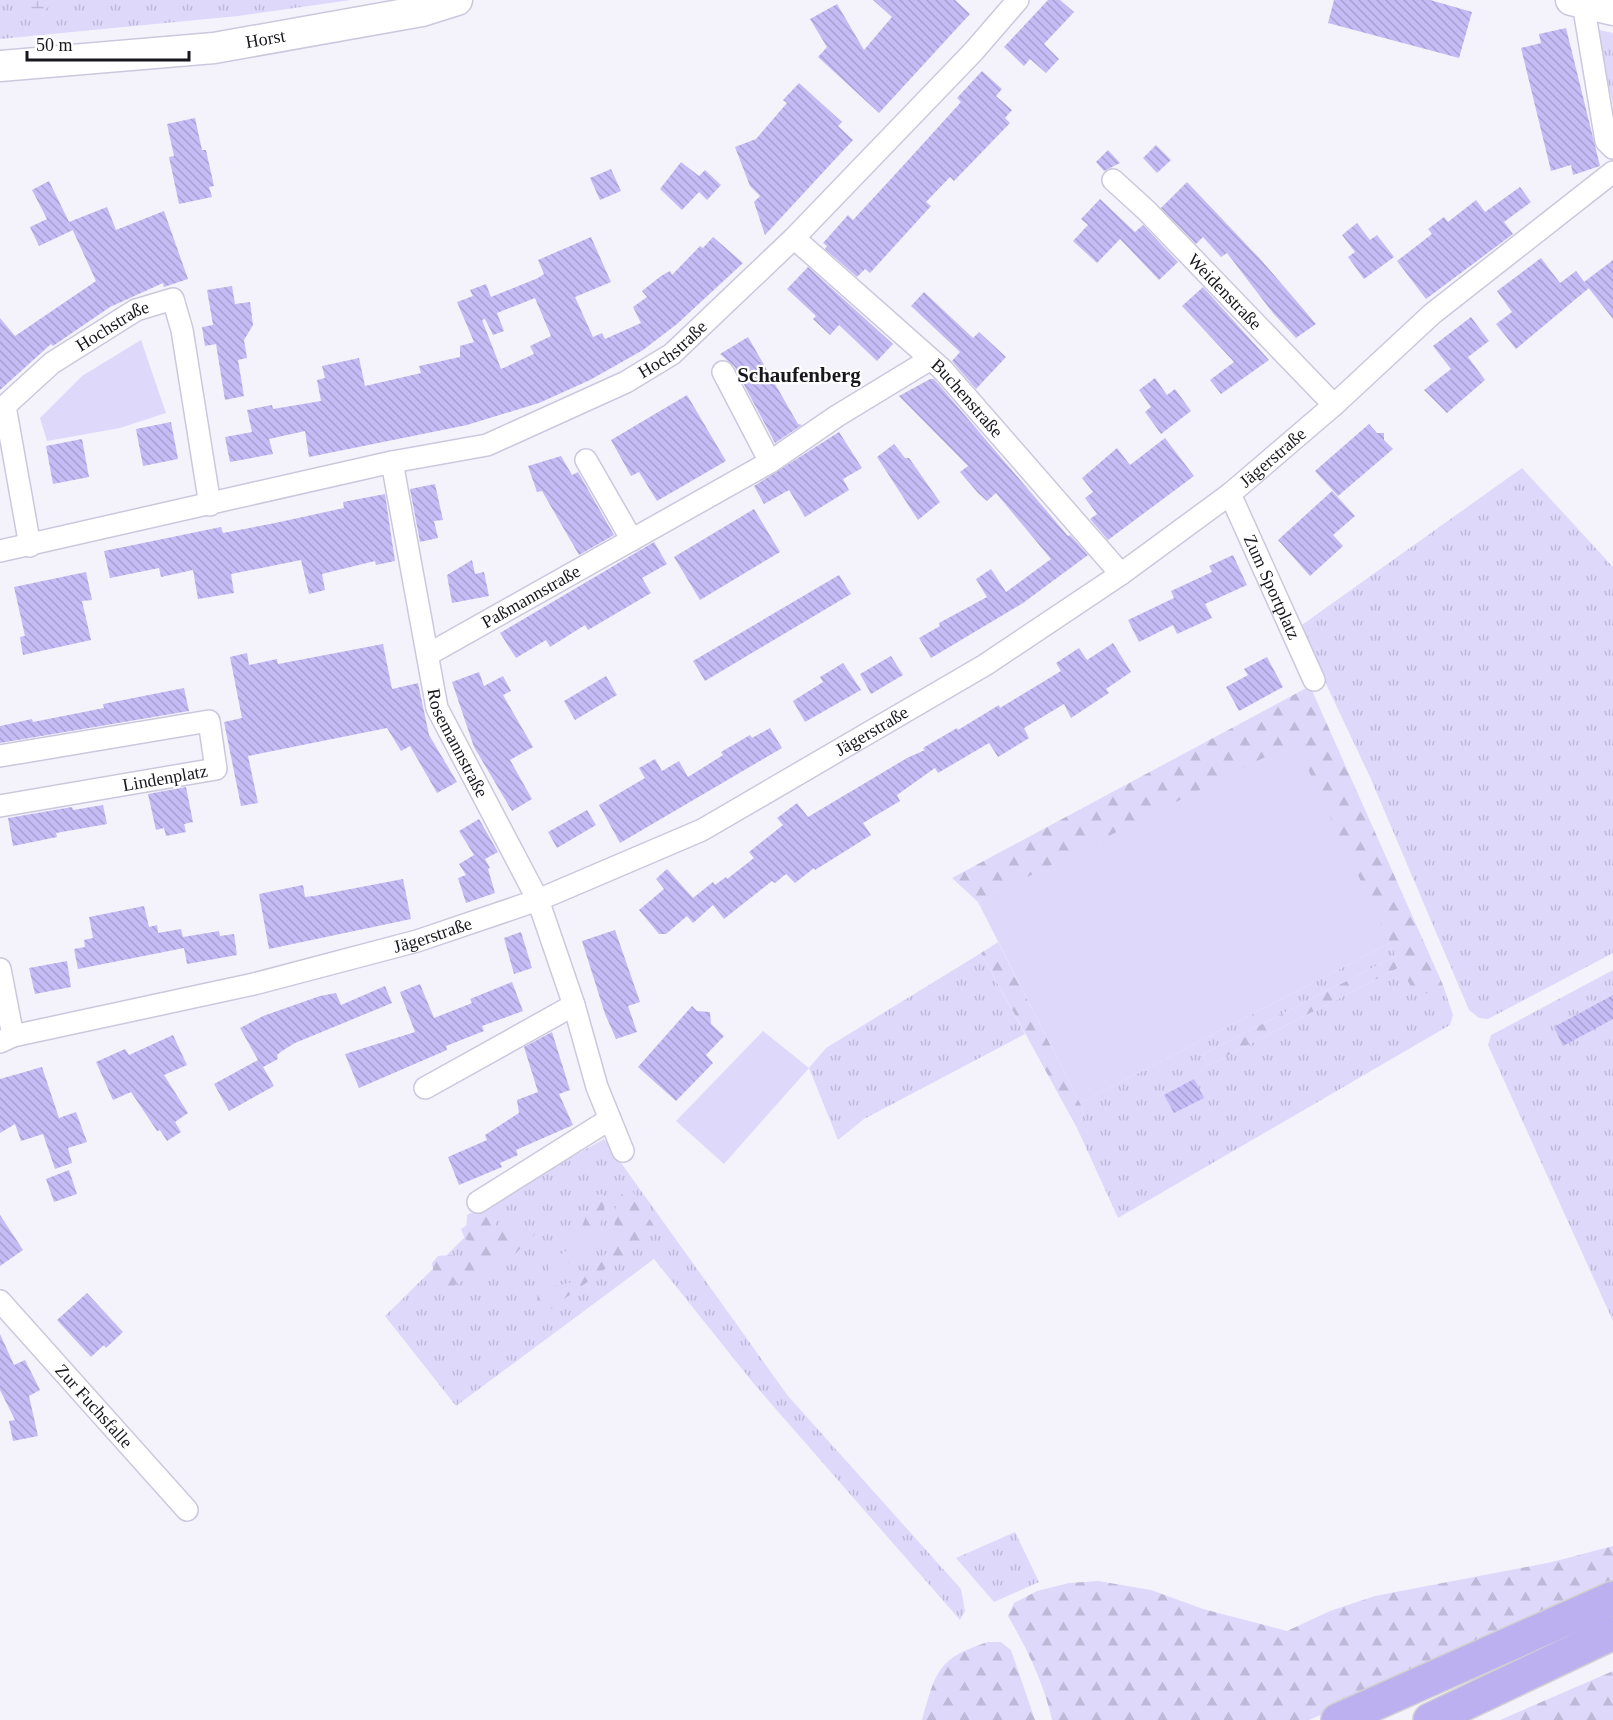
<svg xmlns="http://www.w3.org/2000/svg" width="1613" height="1720" font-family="'Times New Roman',serif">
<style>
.grass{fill:url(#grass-tufts)}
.forest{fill:url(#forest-firs)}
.wetland{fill:url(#wetland-marsh)}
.green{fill:#ded8fb}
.building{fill:url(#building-back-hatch);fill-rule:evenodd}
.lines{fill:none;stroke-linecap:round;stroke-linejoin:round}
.street-casing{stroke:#cbc8dd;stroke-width:24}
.secondary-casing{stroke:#cbc8dd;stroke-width:33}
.highway-casing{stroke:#d1d1d2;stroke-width:36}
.street{stroke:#fff;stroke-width:21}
.secondary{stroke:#fff;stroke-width:30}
.highway{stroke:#bdb0f1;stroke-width:33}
.labels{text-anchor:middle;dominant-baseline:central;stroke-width:4.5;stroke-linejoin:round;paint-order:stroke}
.street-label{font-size:18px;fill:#18171e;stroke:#fff}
.quarter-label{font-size:21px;font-weight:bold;fill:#18171e;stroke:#fff}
</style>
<defs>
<pattern id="grass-tufts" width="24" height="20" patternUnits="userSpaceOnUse" patternTransform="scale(1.5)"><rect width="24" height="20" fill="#ded8fb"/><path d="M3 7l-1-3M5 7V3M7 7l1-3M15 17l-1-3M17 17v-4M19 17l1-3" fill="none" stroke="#beb9d7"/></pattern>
<pattern id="forest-firs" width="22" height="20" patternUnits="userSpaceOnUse" patternTransform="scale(1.5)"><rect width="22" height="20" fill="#ded8fb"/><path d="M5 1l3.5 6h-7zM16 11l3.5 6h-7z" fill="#beb9d7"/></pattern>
<pattern id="wetland-marsh" width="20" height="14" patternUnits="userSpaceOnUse" patternTransform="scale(1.5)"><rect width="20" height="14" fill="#ded8fb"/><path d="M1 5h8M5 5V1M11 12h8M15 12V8" fill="none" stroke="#beb9d7"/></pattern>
<pattern id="building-back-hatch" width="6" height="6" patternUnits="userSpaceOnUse" patternTransform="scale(1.5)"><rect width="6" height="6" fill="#c5bbf5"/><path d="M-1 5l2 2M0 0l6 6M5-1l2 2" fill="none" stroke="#a8a0d2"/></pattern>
</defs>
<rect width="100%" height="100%" fill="#f4f3fc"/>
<g class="grass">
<polygon points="0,0 351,0 238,16 0,39"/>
<polygon points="1599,30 1613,33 1613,105 1596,31"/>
<polygon points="1522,468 1613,567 1613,953 1488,1019 1479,1018 1469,1010 1370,777 1299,627"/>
<polygon points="1390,943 1396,956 1203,1054 1207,1066 1400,967 1427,993 1443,985 1453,1015 1450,1025 1118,1218 1077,1128 1084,1114 1080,1103"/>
<polygon points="981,953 1025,1034 864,1119 838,1140 809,1068 826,1048"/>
<polygon points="1613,970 1613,1321 1488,1045 1491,1035 1497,1032"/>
<polygon points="604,1139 788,1396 961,1589 965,1611 960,1620 754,1384 654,1259 456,1406 385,1316 466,1236 467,1215"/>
<polygon points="1015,1532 1039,1582 994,1602 956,1558"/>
</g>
<g class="forest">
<polygon points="1310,686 1443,985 1428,993 1415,994 1400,967 1207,1066 1203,1054 1396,956 1295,743 978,902 952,878"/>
<polygon points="998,942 1080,1103 1084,1114 1077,1128 981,953"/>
<path d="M630 1187 657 1231 545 1313 537 1303 538 1287C548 1286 562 1286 571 1282 584 1275 607 1257 612 1243 619 1222 607 1202 630 1187Z"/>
<path d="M602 1194C615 1226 572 1261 550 1277L548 1265C554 1256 563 1255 570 1247 583 1232 586 1212 594 1195Z"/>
<polygon points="481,1216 495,1217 496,1230 515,1234 525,1227 535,1234 515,1254 443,1291 434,1275 432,1263 438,1256 450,1255 474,1260 479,1253 476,1244 465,1239 461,1229"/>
<path d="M1613 1546V1588L1309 1720H1052C1044 1683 1027 1649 1008 1616L1014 1603 1037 1591 1069 1583 1098 1581 1151 1590 1203 1609 1287 1631 1330 1611 1375 1596 1552 1562Z"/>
<path d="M988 1642H1001L1011 1650 1035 1720H922C936 1672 937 1658 988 1642Z"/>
<polygon points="1613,1671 1613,1720 1500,1720"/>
</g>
<polygon class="wetland" points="11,0 56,0 36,18 11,4"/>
<g class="green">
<polygon points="141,340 166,413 120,428 47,441 40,418 82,376"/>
<polygon points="1295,742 1390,943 1080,1103 978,902"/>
<polygon points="763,1031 809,1068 724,1164 676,1121"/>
</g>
<g class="building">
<polygon points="873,0 955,0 970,14 879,113 818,57 827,47 810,19 837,4 864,50 892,17"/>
<polygon points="1048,0 1060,0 1074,12 1044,44 1059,59 1046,73 1030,59 1024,66 1004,47"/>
<polygon points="1334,0 1430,0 1472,12 1459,58 1328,23"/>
<polygon points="1566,28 1600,166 1573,175 1571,165 1551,171 1521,48 1541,43 1539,34"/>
<polygon points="982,71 1002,89 996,96 1012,110 1005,118 1010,123 954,181 950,177 926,202 931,206 870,273 865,269 857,277 825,249 827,246 823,243 848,215 853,220 901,168 961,102 957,98"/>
<polygon points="799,83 842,122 838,126 853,140 765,235 754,202 760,196 750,186 735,147 756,139 787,103 783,100"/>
<polygon points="195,118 202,150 206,150 214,186 209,187 212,197 179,204 169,157 174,156 167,124"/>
<polygon points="1156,145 1171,160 1157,173 1143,158"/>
<polygon points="1108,150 1120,163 1104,171 1096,162"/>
<polygon points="681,162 699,176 705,170 721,185 707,200 699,192 682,210 660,189"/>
<polygon points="611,169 621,191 600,200 590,178"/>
<polygon points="49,181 73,230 39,246 30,227 47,219 32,190"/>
<polygon points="1187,182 1262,261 1316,324 1296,338 1273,313 1227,253 1221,257 1203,237 1196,244 1161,208"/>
<polygon points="1520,187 1531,202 1504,222 1513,234 1426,299 1397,261 1432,234 1428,229 1444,217 1448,222 1476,200 1485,212"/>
<polygon points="1100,199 1135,232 1143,225 1178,262 1159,280 1120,239 1097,263 1073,241 1088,225 1081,219"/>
<polygon points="107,207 116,230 164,211 188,279 164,287 163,283 110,307 53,346 51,344 0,390 0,318 15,336 96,281 69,222"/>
<polygon points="1357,223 1370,240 1377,235 1394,257 1364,279 1348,257 1355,252 1342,235"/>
<path d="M591 237 611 282 575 297 593 337 602 333 605 339 641 323 633 307 647 297 642 291 661 276 670 271 672 275 700 246 703 248 713 237 743 263 677 324 643 350 590 380 539 403 467 425 309 457 305 431 269 439 273 454 230 462 225 437 252 432 247 410 272 405 273 409 321 401 317 380 325 378 322 366 359 358 365 386 421 373 419 366 460 357V346L474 342 457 302 473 296 470 290 486 284 491 297 538 278 544 274 538 260ZM535 298 551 336 530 346 534 354 501 369 482 320 485 319 493 335 504 331 497 313Z"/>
<polygon points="1541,258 1560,283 1576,271 1589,288 1516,349 1496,324 1512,312 1497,291"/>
<polygon points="1613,260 1613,319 1584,282"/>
<polygon points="808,267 893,344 877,361 839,325 830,335 813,319 816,316 787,289"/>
<polygon points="232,286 235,304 250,302 253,325 244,340 247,358 238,360 244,396 225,400 216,344 205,346 202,327 213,325 207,290"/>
<polygon points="1203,287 1269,360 1221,394 1210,380 1234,362 1182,306"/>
<polygon points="924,292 973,338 979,332 1006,357 976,389 952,361 960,352 911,306"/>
<polygon points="1471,317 1489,341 1468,357 1485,380 1447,413 1424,390 1451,369 1433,346"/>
<polygon points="748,337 798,424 802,425 775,443 734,366 720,354"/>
<polygon points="1155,378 1167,395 1175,389 1191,411 1161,434 1145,412 1151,407 1139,390"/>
<polygon points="930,379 934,379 1068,536 1070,535 1088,555 1023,603 931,658 919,638 940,626 939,623 987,597 976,579 991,569 1006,592 1051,559 996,493 987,501 978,493 960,472 968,466 899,396"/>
<polygon points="687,395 726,461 657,501 639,472 631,476 611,440"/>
<polygon points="171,422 178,459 143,466 136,429"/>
<polygon points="1369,424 1377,433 1384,433 1384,440 1393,449 1338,496 1315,471"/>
<polygon points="839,432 862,468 843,479 849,490 805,517 789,490 764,504 754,486"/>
<polygon points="1165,438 1194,476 1108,540 1090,519 1097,514 1085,498 1093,492 1082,478 1117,448 1130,465"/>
<polygon points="82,439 89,477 53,484 46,446"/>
<polygon points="894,444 905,458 909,458 940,502 918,520 877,457"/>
<polygon points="561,456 572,475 578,472 614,535 579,555 542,491 537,492 528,466"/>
<polygon points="435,484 443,520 434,521 438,538 420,542 410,489"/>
<polygon points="1332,491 1355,516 1333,535 1343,546 1310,576 1278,540"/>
<polygon points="385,494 395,561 376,565 375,561 322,574 325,590 309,594 301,560 231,574 234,593 198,599 193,570 161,577 159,568 110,578 104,551 221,527 223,533 275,523 344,508 343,502"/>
<polygon points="754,509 780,552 700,600 674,557"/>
<polygon points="654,542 667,564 642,578 651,593 588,630 585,625 550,647 546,640 516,658 500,633"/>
<polygon points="1233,555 1247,585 1205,604 1212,618 1177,634 1173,625 1139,642 1128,620 1174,598 1171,591 1212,572 1209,566"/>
<polygon points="472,560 475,574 484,572 489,596 452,603 447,575"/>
<polygon points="86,572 92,600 82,601 91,640 23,655 20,637 25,636 14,587"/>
<polygon points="839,575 851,594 705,681 693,661"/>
<polygon points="1113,643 1131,672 1106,689 1109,693 1071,718 1064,704 1024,728 1029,738 998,757 989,743 938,773 935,768 897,795 900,801 863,823 871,835 815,870 814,868 795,883 786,874 775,883 772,881 724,919 713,905 693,923 687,916 666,934 659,934 639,910 664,889 656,879 667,869 693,898 713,882 715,885 726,877 727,879 754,858 749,852 783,825 777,818 797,803 808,817 907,758 925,750 923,748 957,728 958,730 999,705 1000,708 1061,671 1056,663 1079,648 1087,660"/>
<polygon points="383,644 392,689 418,683 429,735 457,782 437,793 410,746 401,751 387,728 248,756 258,803 241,806 224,722 242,718 230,657 247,653 249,665 277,659 278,664"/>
<polygon points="891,656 903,675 871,694 860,674"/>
<polygon points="1267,657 1283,687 1239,711 1226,687 1248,675 1244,669"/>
<polygon points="843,663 861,690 805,722 793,701 823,682 820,677"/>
<polygon points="479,672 484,686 503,676 511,691 503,695 533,747 510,760 532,799 512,811 474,747 452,682"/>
<polygon points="606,676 617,695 575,720 564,701"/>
<polygon points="184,688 189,711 0,743 0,726 32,719 33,722 104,708 103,704"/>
<polygon points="770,728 782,748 620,843 599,805 645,778 639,768 655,759 662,771 679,761 688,777 723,755 721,752 750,735 752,738"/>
<polygon points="186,787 193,822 184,824 186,832 166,836 164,828 156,830 148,794"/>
<polygon points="103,805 107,824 56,833 57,837 13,846 8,818 72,807 73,810"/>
<polygon points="587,810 596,825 557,848 548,832"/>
<polygon points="479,819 498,852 485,859 490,868 488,869 495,893 466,903 458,878 466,875 459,864 474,855 459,831"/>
<polygon points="403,879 411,919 269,949 259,894 303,885 305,897 314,896"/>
<polygon points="144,906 149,927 157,925 158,933 181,929 183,937 219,931 220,936 234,934 237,955 187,964 184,948 78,969 74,949 85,947 84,940 93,938 89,917"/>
<polygon points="615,930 640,1002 628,1006 637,1032 616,1039 605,1014 582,941"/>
<polygon points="521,932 532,968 514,974 504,938"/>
<polygon points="67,961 71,987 35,994 29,968"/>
<polygon points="512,982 523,1011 482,1026 484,1031 446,1046 447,1050 359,1088 345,1054 415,1032 400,992 420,984 434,1018 472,1003 470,999"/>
<polygon points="385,986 392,1003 295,1043 282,1051 277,1055 278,1059 263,1067 274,1086 229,1111 214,1084 258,1060 240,1028 263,1016 320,996 336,993 341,1005"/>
<polygon points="1613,995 1613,1019 1563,1046 1554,1027"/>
<polygon points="692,1006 697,1011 710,1012 711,1024 724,1036 706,1055 713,1063 676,1101 638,1067"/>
<polygon points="552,1032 570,1090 559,1094 573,1125 516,1150 518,1155 500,1163 502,1167 459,1185 448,1157 487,1140 485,1135 519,1113 517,1100 538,1092 524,1047"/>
<polygon points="173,1035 187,1065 164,1075 188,1113 175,1122 181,1132 167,1141 160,1130 157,1131 131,1092 113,1100 96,1062 125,1049 129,1055"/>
<polygon points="42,1067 59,1118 76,1112 87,1142 68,1148 72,1163 55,1169 43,1134 21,1141 15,1124 0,1133 0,1079"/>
<polygon points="1194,1079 1204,1098 1174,1113 1164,1095"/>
<polygon points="69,1170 77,1194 54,1202 46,1179"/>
<polygon points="0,1215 23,1250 0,1266"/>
<polygon points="87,1293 123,1332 106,1348 104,1345 91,1357 57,1320"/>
<polygon points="0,1334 14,1365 25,1360 40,1390 29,1396 38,1436 13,1441 9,1421 15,1420 0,1390"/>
</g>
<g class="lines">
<g class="street-casing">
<g id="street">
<polyline points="1583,3 1606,141 1613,148"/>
<path id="s1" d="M1113 180 1147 211 1334 405"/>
<path id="s2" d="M794 238 942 369 1121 574"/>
<polyline points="723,372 770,462"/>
<path id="s3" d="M5 406 52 363 136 310 173 299 182 330 210 505"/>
<polyline points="5,406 30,546"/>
<polyline points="586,460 632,540"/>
<path id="s4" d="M392 462 437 708 538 900 574 1005 597 1087 623 1151"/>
<path id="s5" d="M1230 494 1314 680"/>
<path id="s6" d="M0 551 392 462 487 445 626 382 672 354 794 238 973 52 1018 0"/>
<path id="s7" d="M429 654 770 462 837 416 929 360"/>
<polyline points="0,756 209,721 216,769 0,806"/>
<polyline points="0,969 13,1036"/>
<path id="s8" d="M0 1042 13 1036 254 984 417 941 538 900 702 830 985 665 1121 574 1230 494 1334 405 1432 314 1613 172"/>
<polyline points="425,1088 574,1005"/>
<polyline points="478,1202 610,1119"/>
<path id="s9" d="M0 1301 187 1510"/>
</g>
</g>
<g class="secondary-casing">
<g id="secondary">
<polyline points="1571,0 1613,10"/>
<path id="s10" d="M0 66 214 48 422 11 457 0"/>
</g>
</g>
<g class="highway-casing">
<g id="highway">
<polyline points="1338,1720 1613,1598"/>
<polyline points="1430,1720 1613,1633"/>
</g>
</g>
<use href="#street" class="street"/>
<use href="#secondary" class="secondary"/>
<use href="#highway" class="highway"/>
</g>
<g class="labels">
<g class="street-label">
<text stroke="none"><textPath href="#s10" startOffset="267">Horst</textPath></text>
<text stroke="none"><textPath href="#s1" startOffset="158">Weidenstraße</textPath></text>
<text stroke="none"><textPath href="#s3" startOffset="135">Hochstraße</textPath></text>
<text stroke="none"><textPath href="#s6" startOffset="708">Hochstraße</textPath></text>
<text stroke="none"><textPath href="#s2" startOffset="236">Buchenstraße</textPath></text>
<text stroke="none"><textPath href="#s8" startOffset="1418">Jägerstraße</textPath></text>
<text stroke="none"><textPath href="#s5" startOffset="102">Zum Sportplatz</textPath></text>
<text stroke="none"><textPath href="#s7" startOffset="117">Paßmannstraße</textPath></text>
<text stroke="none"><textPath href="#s8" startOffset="932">Jägerstraße</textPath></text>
<text stroke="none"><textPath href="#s4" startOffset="290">Rosemannstraße</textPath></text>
<text transform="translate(165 778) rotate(-10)">Lindenplatz</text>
<text stroke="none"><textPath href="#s8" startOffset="446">Jägerstraße</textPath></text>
<text stroke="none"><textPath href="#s9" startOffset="141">Zur Fuchsfalle</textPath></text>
</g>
<g class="quarter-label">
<text x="799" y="375">Schaufenberg</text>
</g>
</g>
<path d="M27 51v9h162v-9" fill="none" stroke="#18171e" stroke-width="3"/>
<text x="36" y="51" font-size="18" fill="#18171e" stroke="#ffffff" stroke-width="4.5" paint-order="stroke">50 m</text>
</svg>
